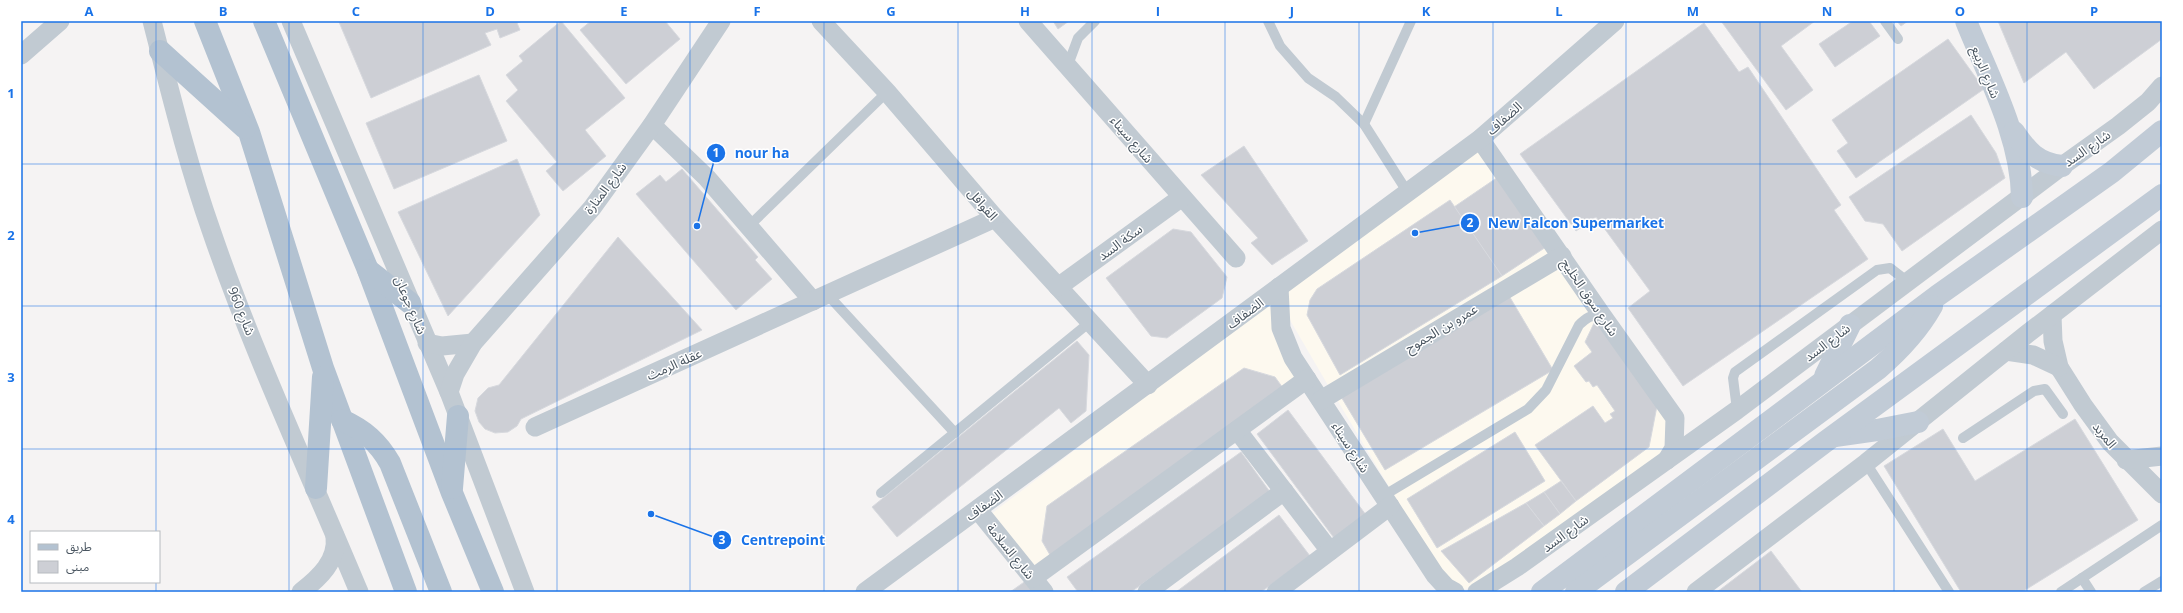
<svg xmlns="http://www.w3.org/2000/svg" width="2183" height="613" font-family="'Open Sans','Noto Sans Arabic',sans-serif">
<style>
.commercial{fill:#fdf9ef}
.building{fill:#cdcfd5;stroke:#d7d9de}
.lines{fill:none;stroke-linecap:round;stroke-linejoin:round}
.lane{stroke:#c1cad2;stroke-width:10}
.street{stroke:#c1cad2;stroke-width:19}
.secondary{stroke:#c1cbd6;stroke-width:22}
.primary{stroke:#b3c2d1;stroke-width:22}
.grid{fill:none;stroke:#1a73e8;stroke-width:1;stroke-opacity:0.55}
.labels{text-anchor:middle;dominant-baseline:central;stroke-width:3;stroke-linejoin:round;paint-order:stroke}
.street-label{font-size:13px;fill:#4a5661;stroke:#fff}
.leader{fill:none;stroke:#1a73e8;stroke-width:1.5}
.callout-dot{fill:#1a73e8;stroke:#fff;stroke-width:1.5}
.mark-label{font-size:12px;text-anchor:middle;font-weight:bold;fill:#fff}
.callout-label{font-size:14px;text-anchor:middle;font-weight:bold;fill:#1a73e8;stroke:#fff;stroke-width:3;stroke-linejoin:round;paint-order:stroke}
.neatline{fill:none;stroke:#1a73e8;stroke-width:1.5}
.grid-label{font-size:13px;text-anchor:middle;font-weight:bold;fill:#1a73e8}
</style>
<rect width="100%" height="100%" fill="#f5f3f3"/>
<g class="commercial">
<polygon points="1485,143 1562,251 1329,387 1276,296"/>
<polygon points="1568,258 1668,410 1667,457 1481,585 1461,590 1444,579 1333,393"/>
<polygon points="1269,302 1312,376 1033,568 991,514"/>
</g>
<g class="building">
<polygon points="523,21 517,23 520,30 500,38 497,29 485,33 491,45 371,98 339,22"/>
<polygon points="561,21 625,98 585,130 606,156 563,191 546,171 557,162 506,101 518,90 506,75 523,61 519,56"/>
<polygon points="591,21 665,21 680,39 626,84 580,30"/>
<polygon points="1053,21 1069,21 1058,29"/>
<polygon points="1721,21 1815,21 1781,46 1813,90 1786,110"/>
<polygon points="1853,21 1869,21 1880,36 1835,67 1819,44"/>
<polygon points="1897,21 1908,21 1901,26"/>
<polygon points="1998,21 2162,21 2162,39 2094,89 2066,52 2024,83"/>
<polygon points="1704,23 1739,72 1748,67 1841,205 1834,210 1868,259 1683,386 1628,308 1650,291 1596,217 1576,231 1520,154"/>
<polygon points="1948,39 1984,89 1856,178 1837,151 1848,143 1832,120"/>
<polygon points="479,75 507,141 394,189 366,123"/>
<polygon points="1971,115 1996,153 2005,178 1902,251 1883,224 1865,221 1849,197"/>
<polygon points="1244,146 1308,241 1272,265 1251,243 1258,238 1201,175"/>
<polygon points="517,159 540,215 448,316 398,212"/>
<polygon points="682,169 758,257 755,260 772,279 736,310 636,194 660,175 666,182"/>
<polygon points="1498,177 1546,247 1502,276 1454,207"/>
<polygon points="1450,200 1502,276 1340,375 1307,315 1310,300 1317,289"/>
<polygon points="1173,229 1191,232 1227,277 1222,298 1167,338 1151,336 1106,278"/>
<polygon points="618,237 702,330 521,419 517,426 508,432 495,433 485,429 479,422 475,411 478,398 488,388 499,385"/>
<polygon points="1508,294 1553,370 1385,470 1340,395"/>
<polygon points="1596,319 1657,406 1649,447 1576,501 1535,445 1593,406 1605,423 1613,418 1610,414 1615,411 1597,385 1593,387 1589,381 1586,382 1574,366 1592,352 1585,342"/>
<polygon points="1077,341 1089,355 1086,411 1071,423 1059,408 897,537 872,507"/>
<polygon points="1244,368 1275,377 1283,388 1050,555 1042,541 1047,506"/>
<polygon points="1288,410 1369,519 1337,542 1257,434"/>
<polygon points="2075,419 2138,520 2022,592 1961,592 1884,466 1943,429 1975,481"/>
<polygon points="1515,432 1545,481 1437,548 1407,499"/>
<polygon points="1241,452 1270,492 1131,592 1078,592 1067,577"/>
<polygon points="1561,481 1576,501 1560,514 1544,492"/>
<polygon points="1544,492 1560,514 1544,526 1526,503"/>
<polygon points="1526,503 1544,526 1469,583 1441,551"/>
<polygon points="1279,515 1310,556 1261,592 1176,592"/>
<polygon points="1771,551 1802,592 1717,592"/>
<polygon points="1030,578 1041,592 1010,592"/>
</g>
<g class="lines">
<g class="lane">
<polyline points="1268,21 1280,46 1308,78 1336,97 1364,124 1408,193"/>
<polyline points="1885,21 1898,39"/>
<polyline points="1068,65 1078,38 1095,21"/>
<polyline points="1364,124 1411,21"/>
<polyline points="749,226 887,92"/>
<polyline points="827,294 955,433"/>
<polyline points="1737,410 1733,378 1735,372 1877,270 1890,268 1908,282"/>
<polyline points="1963,438 2034,391 2045,389 2063,414"/>
<polyline points="1866,463 1949,592"/>
<polyline points="881,493 1090,322"/>
<path d="M1383 496 1528 409 1546 390 1579 325C1586 318 1591 315 1601 314"/>
<polyline points="2082,578 2091,592"/>
<polyline points="2061,592 2162,525"/>
<polyline points="2144,592 2162,581"/>
</g>
<g class="street">
<path d="M152 21C170 91 187 162 211 230 253 353 309 472 359 592"/>
<polyline points="291,21 449,392 525,592"/>
<polyline points="821,21 887,92 995,218 1148,385"/>
<polyline points="1028,21 1236,258"/>
<polyline points="21,55 60,21"/>
<polyline points="652,125 707,178 813,301"/>
<polyline points="1480,139 1601,314 1675,418 1674,448 1667,460"/>
<polyline points="1058,287 1182,197"/>
<polyline points="1279,287 1281,328 1293,358 1435,575 1446,587 1455,592"/>
<polyline points="2052,315 2053,341 2059,367 2083,405 2110,442 2162,494"/>
<polyline points="427,343 442,346 473,343"/>
<polyline points="2006,351 2033,355 2059,367"/>
<polyline points="449,392 455,374 473,343 592,208 652,125 721,21"/>
<polyline points="1321,400 1562,256"/>
<polyline points="535,427 995,218"/>
<polyline points="1237,430 1330,551"/>
<polyline points="2126,460 2162,456"/>
<polyline points="978,510 1044,592"/>
<polyline points="1033,578 1307,379"/>
<path d="M301 592C319 578 338 561 335 536"/>
<polyline points="865,592 1480,139 1615,21"/>
<polyline points="1147,592 1284,491"/>
<polyline points="1276,592 1390,506"/>
<polyline points="1477,592 1517,567 1737,410 2062,166 2118,126 2148,102 2162,86"/>
<polyline points="1696,592 1866,463 2027,334 2162,230"/>
</g>
<g class="secondary">
<path d="M1966 21C1988 76 2021 136 2022 197"/>
<path d="M2014 132C2027 151 2037 163 2062 166"/>
<polyline points="1825,376 1850,325"/>
<polyline points="1835,436 1877,430 1918,422"/>
<polyline points="1542,592 1937,296 2112,172 2162,131"/>
<path d="M1576 592 1878 369C1900 350 1918 331 1932 306"/>
<polyline points="1626,592 1825,442 2162,195"/>
</g>
<g class="primary">
<polyline points="205,21 249,132 323,368 406,592"/>
<polyline points="264,21 368,270 452,493 493,592"/>
<polyline points="160,51 245,128"/>
<polyline points="368,270 410,303"/>
<path d="M342 420C364 430 378 442 390 463L441 592"/>
<polyline points="316,488 323,377"/>
<polyline points="452,488 458,416"/>
</g>
</g>
<path class="grid" d="M156 21V532M289 21V592M423 21V592M557 21V592M690 21V592M824 21V592M958 21V592M1092 21V592M1225 21V592M1359 21V592M1493 21V592M1626 21V592M1760 21V592M1894 21V592M2027 21V592M21 164H2162M21 306H2162M21 449H2162M156 582V592"/>
<g class="labels">
<g class="street-label">
<text transform="translate(1986 72) rotate(68)">شارع الربيع</text>
<text transform="translate(1504 118) rotate(-42)">الضفاف</text>
<text transform="translate(1132 139) rotate(49)">شارع سيناء</text>
<text transform="translate(2087 148) rotate(-35)">شارع السد</text>
<text transform="translate(605 188) rotate(-53)">شارع المنارة</text>
<text transform="translate(983 204) rotate(49)">القوافل</text>
<text transform="translate(1120 242) rotate(-36)">سكة السد</text>
<text transform="translate(1590 297) rotate(56)">شارع سوق الخليج</text>
<text transform="translate(411 305) rotate(67)">شارع جوعان</text>
<text transform="translate(242 311) rotate(68)">شارع 960</text>
<text transform="translate(1245 313) rotate(-37)">الضفاف</text>
<text transform="translate(1441 328) rotate(-31)">عمرو بن الجموح</text>
<text transform="translate(1827 342) rotate(-37)">شارع السد</text>
<text transform="translate(674 364) rotate(-24)">عقلة الرمث</text>
<text transform="translate(2105 435) rotate(51)">المربد</text>
<text transform="translate(1351 447) rotate(57)">شارع سيناء</text>
<text transform="translate(984 505) rotate(-36)">الضفاف</text>
<text transform="translate(1565 533) rotate(-36)">شارع السد</text>
<text transform="translate(1011 551) rotate(51)">شارع السلامة</text>
</g>
</g>
<path class="leader" d="M697 226L716 153M1415 233L1470 223M651 514L722 540"/>
<g class="callout-dot">
<circle cx="697" cy="226" r="4"/>
<circle cx="1415" cy="233" r="4"/>
<circle cx="651" cy="514" r="4"/>
<circle cx="716" cy="153" r="10"/>
<circle cx="1470" cy="223" r="10"/>
<circle cx="722" cy="540" r="10"/>
</g>
<g class="mark-label">
<text x="716" y="157">1</text>
<text x="1470" y="227">2</text>
<text x="722" y="544">3</text>
</g>
<g class="callout-label">
<text x="762" y="158">nour ha</text>
<text x="1576" y="228">New Falcon Supermarket</text>
<text x="783" y="545">Centrepoint</text>
</g>
<rect width="2183" height="613" fill="none" stroke="#ffffff" stroke-width="44"/>
<rect x="30" y="531" width="130" height="52" fill="#ffffff" stroke="#b7bbc0"/>
<rect x="38" y="544" width="20" height="6" fill="#b3c2d1" stroke="#b7bbc0"/>
<text x="66" y="551" font-size="12" fill="#4a5661">طريق</text>
<rect x="38" y="561" width="20" height="12" fill="#cdcfd5" stroke="#b7bbc0"/>
<text x="66" y="571" font-size="12" fill="#4a5661">مبنى</text>
<rect x="22" y="22" width="2139" height="569" class="neatline"/>
<g class="grid-label">
<text x="89" y="16">A</text>
<text x="223" y="16">B</text>
<text x="356" y="16">C</text>
<text x="490" y="16">D</text>
<text x="624" y="16">E</text>
<text x="757" y="16">F</text>
<text x="891" y="16">G</text>
<text x="1025" y="16">H</text>
<text x="1158" y="16">I</text>
<text x="1292" y="16">J</text>
<text x="1426" y="16">K</text>
<text x="1559" y="16">L</text>
<text x="1693" y="16">M</text>
<text x="1827" y="16">N</text>
<text x="1960" y="16">O</text>
<text x="2094" y="16">P</text>
<text x="11" y="98">1</text>
<text x="11" y="240">2</text>
<text x="11" y="382">3</text>
<text x="11" y="524">4</text>
</g>
</svg>
